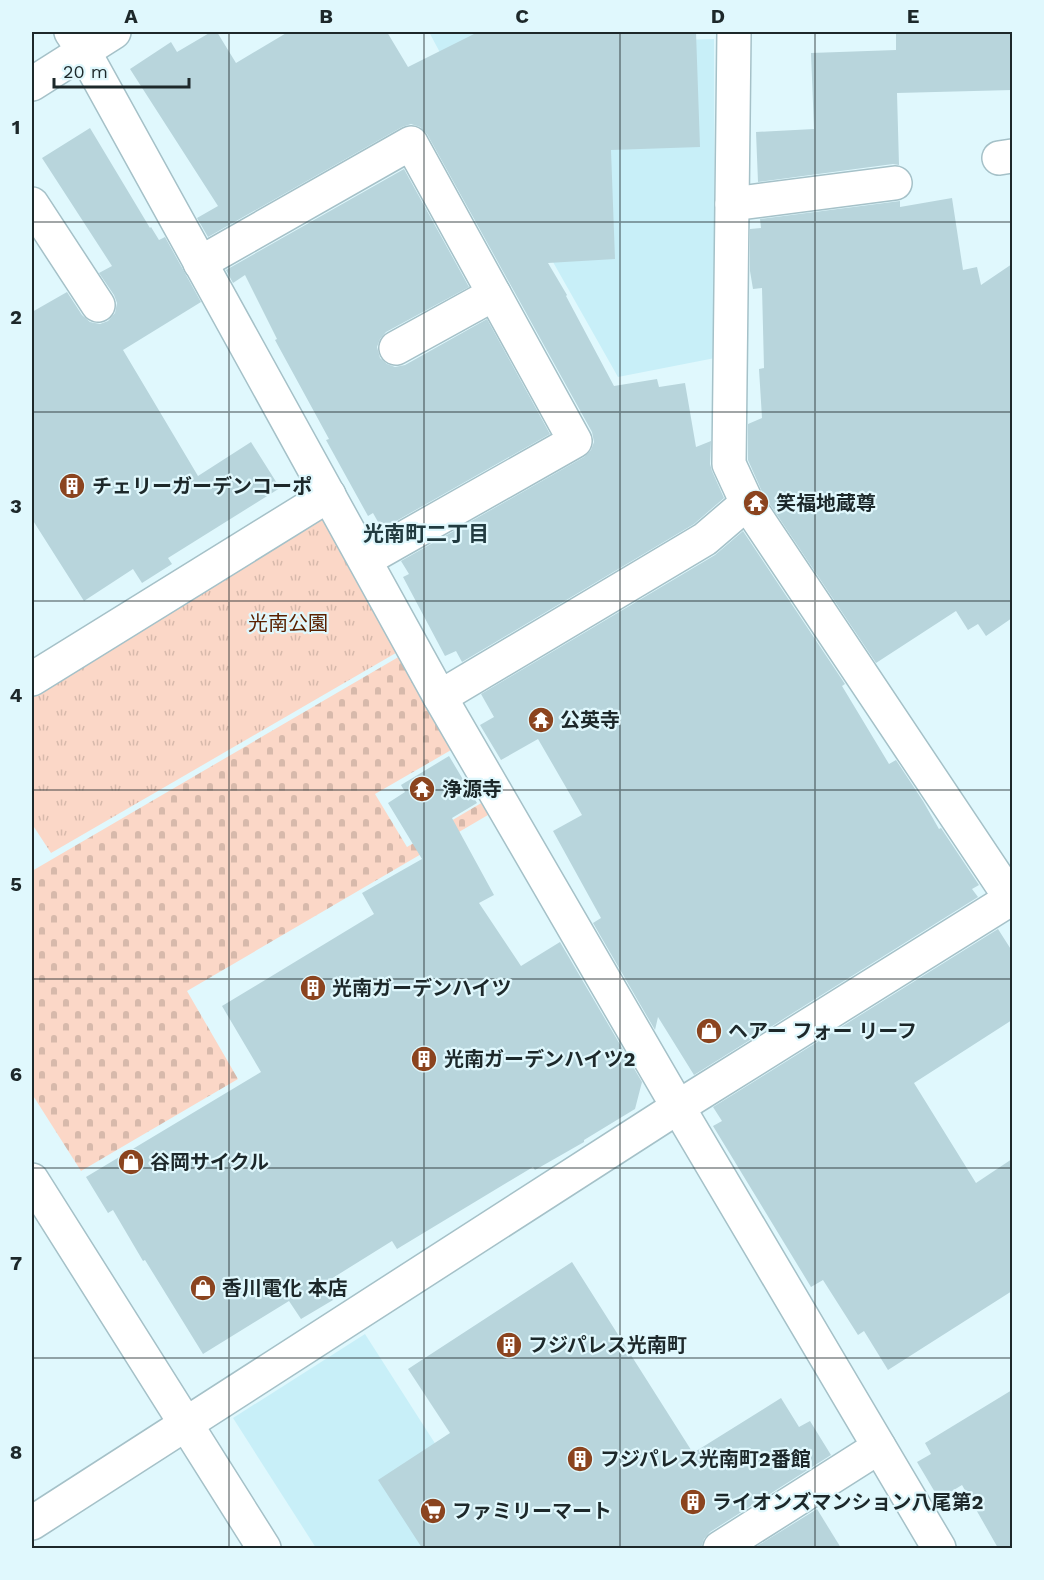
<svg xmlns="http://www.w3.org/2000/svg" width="1044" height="1580" font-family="'Work Sans','Noto Sans JP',sans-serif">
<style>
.built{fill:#c8eff8}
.cemetery{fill:url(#cemetery-stones)}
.park{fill:url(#park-tufts)}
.building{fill:#b8d5dc}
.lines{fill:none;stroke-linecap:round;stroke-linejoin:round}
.minor-casing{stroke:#a5c1c8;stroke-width:36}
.minor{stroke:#fff;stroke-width:33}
.grid{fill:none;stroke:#1d282a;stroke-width:1.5;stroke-opacity:0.55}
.labels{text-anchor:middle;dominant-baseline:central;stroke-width:4.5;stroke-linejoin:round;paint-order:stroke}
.poi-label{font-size:20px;font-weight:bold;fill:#1d282a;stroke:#e0f8fd;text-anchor:start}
.park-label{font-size:20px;fill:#5a2100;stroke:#e0f8fd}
.neighbourhood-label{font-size:21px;font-weight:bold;fill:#223b40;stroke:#e0f8fd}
.neatline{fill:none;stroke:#1d282a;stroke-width:2}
.grid-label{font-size:20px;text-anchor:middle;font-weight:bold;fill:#1d282a}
</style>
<defs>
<pattern id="cemetery-stones" width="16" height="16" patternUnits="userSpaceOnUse" patternTransform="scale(1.5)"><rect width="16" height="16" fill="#fbd7c7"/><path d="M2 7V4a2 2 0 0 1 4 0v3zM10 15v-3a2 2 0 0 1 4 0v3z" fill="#d7b9ab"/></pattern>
<pattern id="park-tufts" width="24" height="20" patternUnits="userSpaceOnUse" patternTransform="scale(1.5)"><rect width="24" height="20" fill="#fbd7c7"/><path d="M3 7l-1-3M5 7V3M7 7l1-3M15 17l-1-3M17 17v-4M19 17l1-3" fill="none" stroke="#d7b9ab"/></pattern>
</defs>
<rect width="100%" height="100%" fill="#e0f8fd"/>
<g class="built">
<polygon points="429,32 613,32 614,42 714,39 715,358 618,377 540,239"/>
<polygon points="365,1334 502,1548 316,1548 233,1418"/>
</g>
<polygon class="cemetery" points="407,652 458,746 375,794 407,847 483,802 488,815 187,991 238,1079 81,1171 32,1094 32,871"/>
<polygon class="park" points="302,519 323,520 401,650 51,853 32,824 32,694"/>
<g class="building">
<polygon points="211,32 217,32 236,63 288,32 387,32 408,67 478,32 696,32 700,147 611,150 615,259 548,263 567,295 566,296 614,386 657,379 659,387 685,383 696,447 711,441 710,464 712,471 724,498 694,524 462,662 456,651 445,656 403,577 409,574 401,561 584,457 591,450 594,442 592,432 427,134 420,127 411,124 402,127 208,237 197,218 218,206 130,69 171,42 177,52"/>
<polygon points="896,32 1012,32 1012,90 897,93 899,165 893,164 758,182 756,132 814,129 811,53 896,50"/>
<polygon points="90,128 150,228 151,227 159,240 165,237 201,302 123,350 198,476 251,442 280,488 168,558 172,564 142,583 133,569 84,601 32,519 32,312 67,292 82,315 90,322 100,324 108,321 115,313 117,303 114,295 99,273 112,266 42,158"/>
<polygon points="404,169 469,287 386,332 380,339 377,347 380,358 387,364 395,367 405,365 487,319 550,434 382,529 373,513 368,516 326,440 329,439 275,340 277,339 245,275 233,283 226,270"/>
<polygon points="952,198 963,270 977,267 981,285 1012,264 1012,618 986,636 978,624 968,630 956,611 876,663 763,494 748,460 748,424 762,418 759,369 764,368 762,288 753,289 750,271 750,229 761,228 760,219 900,201 900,207"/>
<polygon points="743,531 845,684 842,686 889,764 896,760 923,801 939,829 941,828 979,885 972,889 978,897 694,1075 658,1017 655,1030 593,923 601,918 553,831 582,815 538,739 501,760 480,725 494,717 481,694 715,555"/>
<polygon points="449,756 477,803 452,818 494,895 479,903 521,966 560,942 642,1082 635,1109 584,1140 584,1142 535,1170 533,1167 397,1249 392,1241 323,1284 333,1300 301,1319 289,1301 203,1354 145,1260 143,1261 113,1210 108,1213 86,1177 261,1072 222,1006 374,914 362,893 422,859 388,803 405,792 401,785"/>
<polygon points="998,929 1012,951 1012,1020 914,1083 976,1183 1012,1159 1012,1291 888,1370 864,1331 858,1335 823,1280 811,1287 713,1126 722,1121 713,1107"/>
<polygon points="572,1262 693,1453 781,1398 799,1427 810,1421 831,1455 710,1532 704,1539 701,1548 422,1548 378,1480 450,1433 408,1369"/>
<polygon points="1012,1390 1012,1548 998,1548 962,1485 939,1499 917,1462 931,1454 925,1443"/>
<polygon points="817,1509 841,1548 754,1548"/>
</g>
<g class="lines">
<g class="minor-casing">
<g id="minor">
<polyline points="71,32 83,50 440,697 678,1107 939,1548"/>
<polyline points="734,32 729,464 747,503 1012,900"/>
<polyline points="32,84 114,32"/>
<polyline points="999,158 1012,156"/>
<polyline points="32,204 98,305"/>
<polyline points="732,204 895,183"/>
<polyline points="200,263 411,143 575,441 365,560"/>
<polyline points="396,348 494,294"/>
<polyline points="32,679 329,495"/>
<polyline points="440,697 705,539 747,503"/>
<polyline points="32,1180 264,1548"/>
<polyline points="32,1523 678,1107 1012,898"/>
<polyline points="720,1548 879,1447"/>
</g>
</g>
<use href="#minor" class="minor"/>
</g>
<path class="grid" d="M229 32V1548M424 32V1548M620 32V1548M815 32V1548M32 222H1012M32 412H1012M32 601H1012M32 790H1012M32 979H1012M32 1168H1012M32 1358H1012"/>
<defs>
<g id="building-disc" transform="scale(1.35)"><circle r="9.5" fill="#8b441f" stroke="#e0f8fd"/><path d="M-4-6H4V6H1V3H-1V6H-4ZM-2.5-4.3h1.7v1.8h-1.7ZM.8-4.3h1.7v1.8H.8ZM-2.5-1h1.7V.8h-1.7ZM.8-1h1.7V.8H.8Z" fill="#fff"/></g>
<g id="temple-disc" transform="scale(1.35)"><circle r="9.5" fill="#8b441f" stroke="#e0f8fd"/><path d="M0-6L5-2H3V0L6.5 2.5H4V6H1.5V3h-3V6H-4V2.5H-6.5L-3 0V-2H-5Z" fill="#fff"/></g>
<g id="shop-disc" transform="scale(1.35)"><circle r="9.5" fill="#8b441f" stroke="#e0f8fd"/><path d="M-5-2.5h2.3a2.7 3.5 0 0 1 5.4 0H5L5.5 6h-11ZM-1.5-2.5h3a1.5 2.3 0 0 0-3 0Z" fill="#fff"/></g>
<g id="supermarket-disc" transform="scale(1.35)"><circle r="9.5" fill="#8b441f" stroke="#e0f8fd"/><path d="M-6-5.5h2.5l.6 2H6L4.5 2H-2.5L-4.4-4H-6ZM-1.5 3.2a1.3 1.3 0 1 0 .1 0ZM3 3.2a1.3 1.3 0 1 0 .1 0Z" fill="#fff"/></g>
</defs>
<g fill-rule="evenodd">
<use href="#building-disc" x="72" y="486"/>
<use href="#temple-disc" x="756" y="503"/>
<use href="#temple-disc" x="541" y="720"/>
<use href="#temple-disc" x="422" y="789"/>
<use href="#building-disc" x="313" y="988"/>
<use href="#shop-disc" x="709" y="1031"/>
<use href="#building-disc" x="424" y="1059"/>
<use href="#shop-disc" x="131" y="1162"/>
<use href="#shop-disc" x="203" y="1288"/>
<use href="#building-disc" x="509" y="1345"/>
<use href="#building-disc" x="580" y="1459"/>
<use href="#building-disc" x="693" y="1502"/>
<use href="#supermarket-disc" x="433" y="1511"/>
</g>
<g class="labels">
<g class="poi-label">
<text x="92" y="486">チェリーガーデンコーポ</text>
<text x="776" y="503">笑福地蔵尊</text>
<text x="560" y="720">公英寺</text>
<text x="442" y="789">浄源寺</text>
<text x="332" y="988">光南ガーデンハイツ</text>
<text x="728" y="1031">ヘアー フォー リーフ</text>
<text x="444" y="1059">光南ガーデンハイツ2</text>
<text x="150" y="1162">谷岡サイクル</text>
<text x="222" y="1288">香川電化 本店</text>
<text x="528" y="1345">フジパレス光南町</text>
<text x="600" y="1459">フジパレス光南町2番館</text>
<text x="712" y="1502">ライオンズマンション八尾第2</text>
<text x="452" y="1511">ファミリーマート</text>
</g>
<g class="park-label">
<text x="288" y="623">光南公園</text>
</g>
<g class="neighbourhood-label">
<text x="426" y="533">光南町二丁目</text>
</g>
</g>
<rect width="1044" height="1580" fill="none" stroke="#e0f8fd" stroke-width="66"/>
<path d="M54 78v9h135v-9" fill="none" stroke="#1d282a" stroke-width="3"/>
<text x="63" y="78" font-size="18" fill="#1d282a" stroke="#e0f8fd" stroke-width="4.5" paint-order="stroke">20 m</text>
<rect x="33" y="33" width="978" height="1514" class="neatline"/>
<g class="grid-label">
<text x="131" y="23">A</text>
<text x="326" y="23">B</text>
<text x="522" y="23">C</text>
<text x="718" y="23">D</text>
<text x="913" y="23">E</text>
<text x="16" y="134">1</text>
<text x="16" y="324">2</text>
<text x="16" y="513">3</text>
<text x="16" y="702">4</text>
<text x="16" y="891">5</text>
<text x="16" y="1081">6</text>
<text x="16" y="1270">7</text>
<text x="16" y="1459">8</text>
</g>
</svg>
